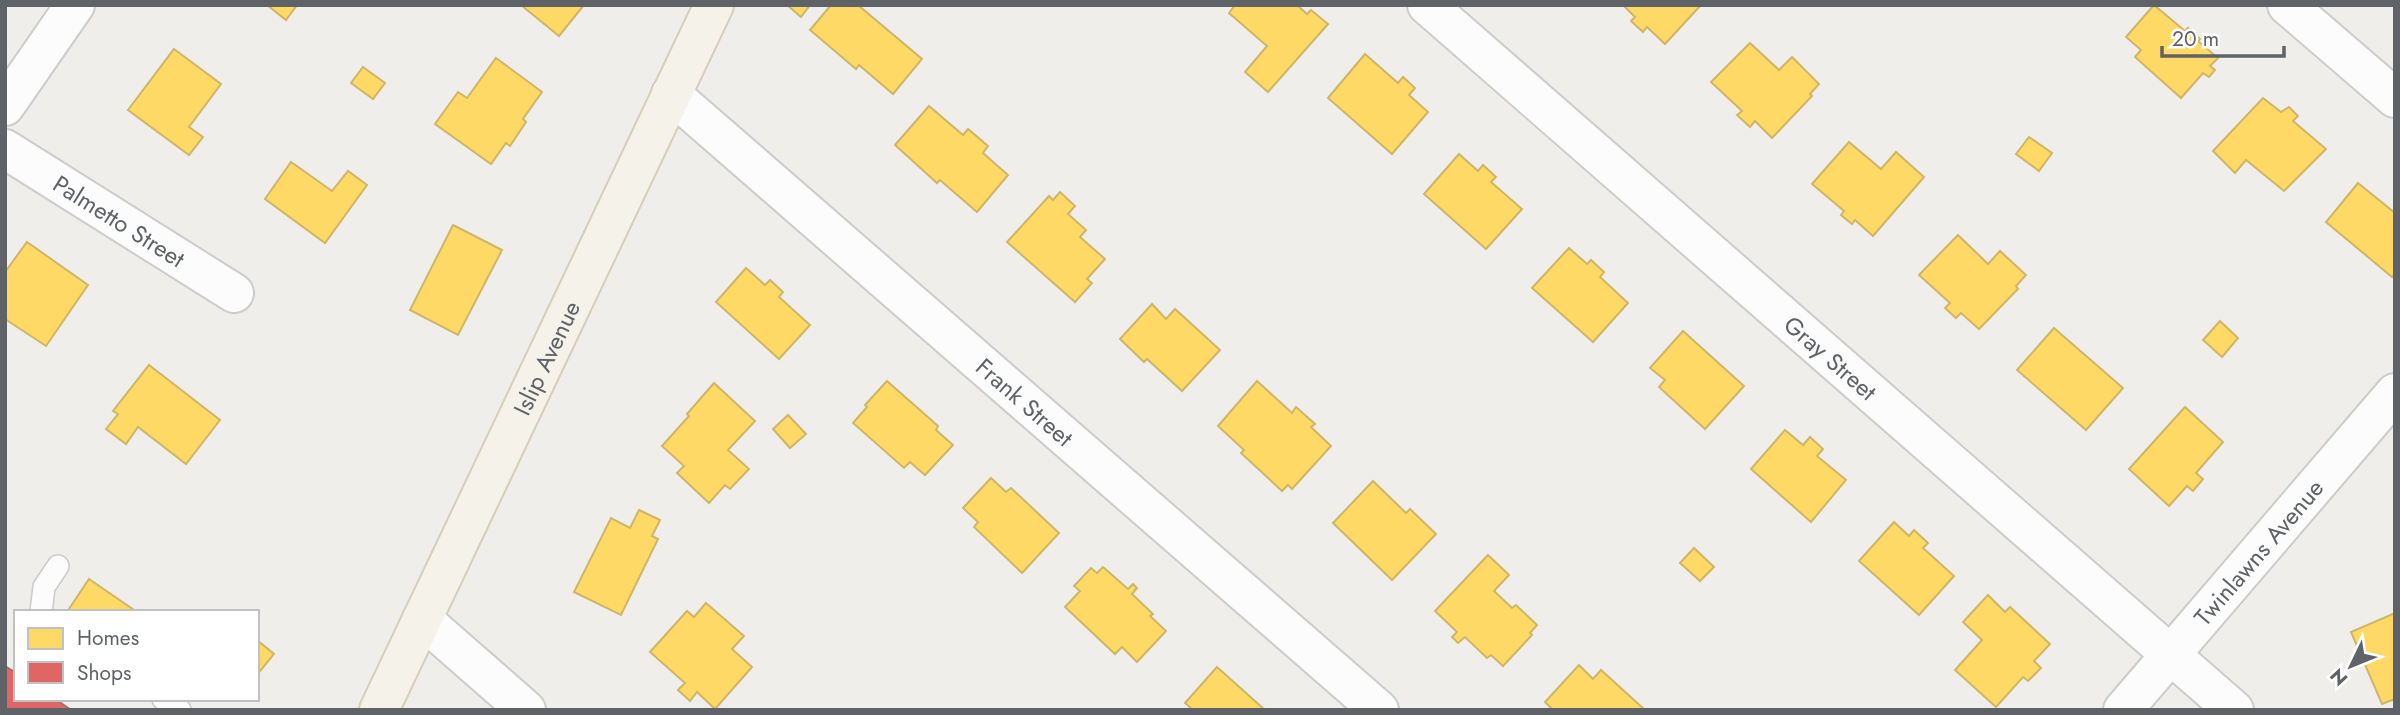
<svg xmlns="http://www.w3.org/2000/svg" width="2400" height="715" font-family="Jost,sans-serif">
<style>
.homes{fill:#ffd966;stroke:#cfb667;stroke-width:2}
.shops{fill:#e06666;stroke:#b96567;stroke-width:2}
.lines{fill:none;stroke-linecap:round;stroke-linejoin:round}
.lane-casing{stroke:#cbcccc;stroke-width:24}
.street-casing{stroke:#cbcccc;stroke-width:42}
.primary-casing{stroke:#d7ceb8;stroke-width:42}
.lane{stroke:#fdfcfc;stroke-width:21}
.street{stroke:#fdfcfc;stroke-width:38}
.primary{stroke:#f4f2e9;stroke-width:38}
.labels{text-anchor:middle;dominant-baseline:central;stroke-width:7;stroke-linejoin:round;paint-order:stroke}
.street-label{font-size:24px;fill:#5f6368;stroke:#fff}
</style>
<rect width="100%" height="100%" fill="#efeeea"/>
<g class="homes">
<polygon points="267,5 297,5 286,20"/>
<polygon points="521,5 584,5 559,36"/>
<polygon points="787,5 810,5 801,17"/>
<polygon points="831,5 858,5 922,59 893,94 859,65 856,69 810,30"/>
<polygon points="1235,5 1297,5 1307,14 1311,10 1328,24 1268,92 1245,72 1267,46 1229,13"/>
<polygon points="1623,5 1701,5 1665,44 1647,27 1643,32 1631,21 1635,17"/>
<polygon points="2154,5 2185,31 2188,28 2200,39 2198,41 2218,58 2210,66 2215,70 2209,77 2203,73 2181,98 2135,57 2141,50 2126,37"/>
<polygon points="1750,43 1779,70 1792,57 1819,84 1810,94 1812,96 1772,138 1755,121 1750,127 1737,115 1742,111 1711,82"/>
<polygon points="174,49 221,84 189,127 203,137 189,155 128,110"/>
<polygon points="1365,54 1398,83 1403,77 1415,88 1409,95 1428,112 1392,154 1328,98"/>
<polygon points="496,58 542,92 523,119 526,122 510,146 506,143 491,164 435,124 458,92 467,98"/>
<polygon points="363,67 385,83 373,99 351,83"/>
<polygon points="2263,98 2281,112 2289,107 2298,116 2293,121 2326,149 2284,191 2246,160 2235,173 2213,151"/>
<polygon points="929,106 963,135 968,129 988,146 983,153 1008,175 977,212 940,180 937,183 895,145"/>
<polygon points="2029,137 2052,153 2039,171 2016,154"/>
<polygon points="1849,142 1881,169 1896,152 1924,177 1873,236 1855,220 1852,224 1841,215 1844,211 1812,184"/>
<polygon points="1459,154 1478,171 1483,165 1496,177 1491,182 1522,209 1486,249 1424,194"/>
<polygon points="291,162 332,191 348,171 367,185 325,243 265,199"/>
<polygon points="2358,183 2395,213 2395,273 2392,277 2326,222"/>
<polygon points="1060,192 1075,206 1068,214 1086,230 1080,237 1105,259 1087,279 1092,283 1075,302 1007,242 1049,196 1053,200"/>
<polygon points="453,225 502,250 458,335 410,310"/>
<polygon points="1958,235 1988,264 2000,251 2026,275 2016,286 2018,289 1979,329 1961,313 1956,318 1945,308 1950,303 1919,275"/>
<polygon points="27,242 88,285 46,346 5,319 5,272"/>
<polygon points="1569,248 1587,264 1591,260 1604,272 1600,277 1628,303 1593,342 1532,288"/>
<polygon points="746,268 765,285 770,280 783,292 779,297 810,325 779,359 716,302"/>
<polygon points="1152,304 1166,319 1175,309 1220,350 1182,391 1147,359 1144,362 1120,339"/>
<polygon points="2220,321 2238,338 2222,357 2203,340"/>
<polygon points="2054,328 2123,388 2086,430 2017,370"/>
<polygon points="1683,331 1744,386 1705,429 1659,387 1665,380 1650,368"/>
<polygon points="149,365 220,420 186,464 138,427 126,444 106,429 118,414 113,411"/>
<polygon points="887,381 938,426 936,430 953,445 925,475 910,462 904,468 853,423 867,407 865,405"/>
<polygon points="1257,381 1292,413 1296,407 1315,424 1311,427 1331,446 1292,489 1288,485 1282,491 1241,453 1244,450 1218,426"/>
<polygon points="714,383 755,421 728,450 749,469 730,489 725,485 709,503 677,473 684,466 662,446 689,416 687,414"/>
<polygon points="2185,407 2223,442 2196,473 2203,479 2193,491 2187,486 2169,506 2129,469"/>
<polygon points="788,415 806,434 790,448 773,429"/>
<polygon points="1785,430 1803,445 1810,437 1823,449 1817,456 1846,480 1811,522 1751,469"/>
<polygon points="991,478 1006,492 1011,488 1059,533 1022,573 974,527 978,522 963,508"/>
<polygon points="1373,481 1406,513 1410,509 1436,534 1392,580 1333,523"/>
<polygon points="639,510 660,520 652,536 658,539 621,615 574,592 611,518 630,528"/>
<polygon points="1894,522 1909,536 1914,530 1928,543 1923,548 1954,576 1919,615 1859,561"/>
<polygon points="1694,548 1714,567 1700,581 1680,563"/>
<polygon points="1488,555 1509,575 1494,591 1512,608 1516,605 1537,625 1530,633 1532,635 1503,666 1491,655 1487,658 1465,637 1458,643 1452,637 1457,632 1435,611"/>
<polygon points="1103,567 1128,589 1133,584 1137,588 1132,594 1153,614 1150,616 1166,631 1137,662 1122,647 1115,654 1065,607 1080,591 1074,586 1091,568 1097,573"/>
<polygon points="89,579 137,612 67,612"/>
<polygon points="1988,595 2005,612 2010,607 2050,644 2034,661 2041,668 2028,681 2023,677 1996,707 1955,670 1982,640 1963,622"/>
<polygon points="706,603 744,636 732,649 752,667 715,709 697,692 690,701 678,690 685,683 650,652 687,611 694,617"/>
<polygon points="2395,613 2395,699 2382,704 2351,632"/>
<polygon points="257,640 274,654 257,675"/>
<polygon points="1579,665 1593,679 1601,670 1645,710 1553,710 1545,702"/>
<polygon points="1217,667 1265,710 1193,710 1185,703"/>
</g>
<polygon class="shops" points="5,666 16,673 16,699 55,699 71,710 5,710"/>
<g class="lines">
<g class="lane-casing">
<g id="lane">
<polyline points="41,612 44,587 58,566"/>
<polyline points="163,699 180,710"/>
</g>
</g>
<g class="street-casing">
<g id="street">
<path id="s1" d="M1427 5 2234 710"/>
<polyline points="2287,5 2395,98"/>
<path id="s2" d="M671 94 1379 710"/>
<polyline points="5,106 75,5"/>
<path id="s3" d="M5 149 234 293"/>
<polyline points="422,619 526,710"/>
<path id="s4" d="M2123 710 2395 393"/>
</g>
</g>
<g class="primary-casing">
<g id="primary">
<path id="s5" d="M379 710 714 5"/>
</g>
</g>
<use href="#lane" class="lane"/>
<use href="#street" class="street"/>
<use href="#primary" class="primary"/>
</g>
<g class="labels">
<g class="street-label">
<text stroke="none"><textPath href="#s3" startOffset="135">Palmetto Street</textPath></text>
<text stroke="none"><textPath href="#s5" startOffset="390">Islip Avenue</textPath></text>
<text stroke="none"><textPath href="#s1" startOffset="536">Gray Street</textPath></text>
<text stroke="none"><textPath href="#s2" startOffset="469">Frank Street</textPath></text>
<text stroke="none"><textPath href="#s4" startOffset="208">Twinlawns Avenue</textPath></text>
</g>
</g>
<rect width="2400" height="715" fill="none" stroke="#5f6368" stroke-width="14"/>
<rect x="14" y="610" width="245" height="91" fill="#ffffff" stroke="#bfc1c3" stroke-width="2"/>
<rect x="28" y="628" width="35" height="21" fill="#ffd966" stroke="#bfc1c3" stroke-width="2"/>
<text x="77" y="645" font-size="21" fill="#5f6368">Homes</text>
<rect x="28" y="662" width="35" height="21" fill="#e06666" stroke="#bfc1c3" stroke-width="2"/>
<text x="77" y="680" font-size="21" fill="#5f6368">Shops</text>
<g transform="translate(2351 666) rotate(227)" stroke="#ffffff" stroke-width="5" paint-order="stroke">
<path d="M0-5L12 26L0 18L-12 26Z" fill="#5f6368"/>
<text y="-10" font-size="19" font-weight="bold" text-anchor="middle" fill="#5f6368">N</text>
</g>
<path d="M2162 46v10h122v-10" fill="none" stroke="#5f6368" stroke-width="3.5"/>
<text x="2172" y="46" font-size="21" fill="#5f6368" stroke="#ffffff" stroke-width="5" paint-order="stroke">20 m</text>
</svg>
